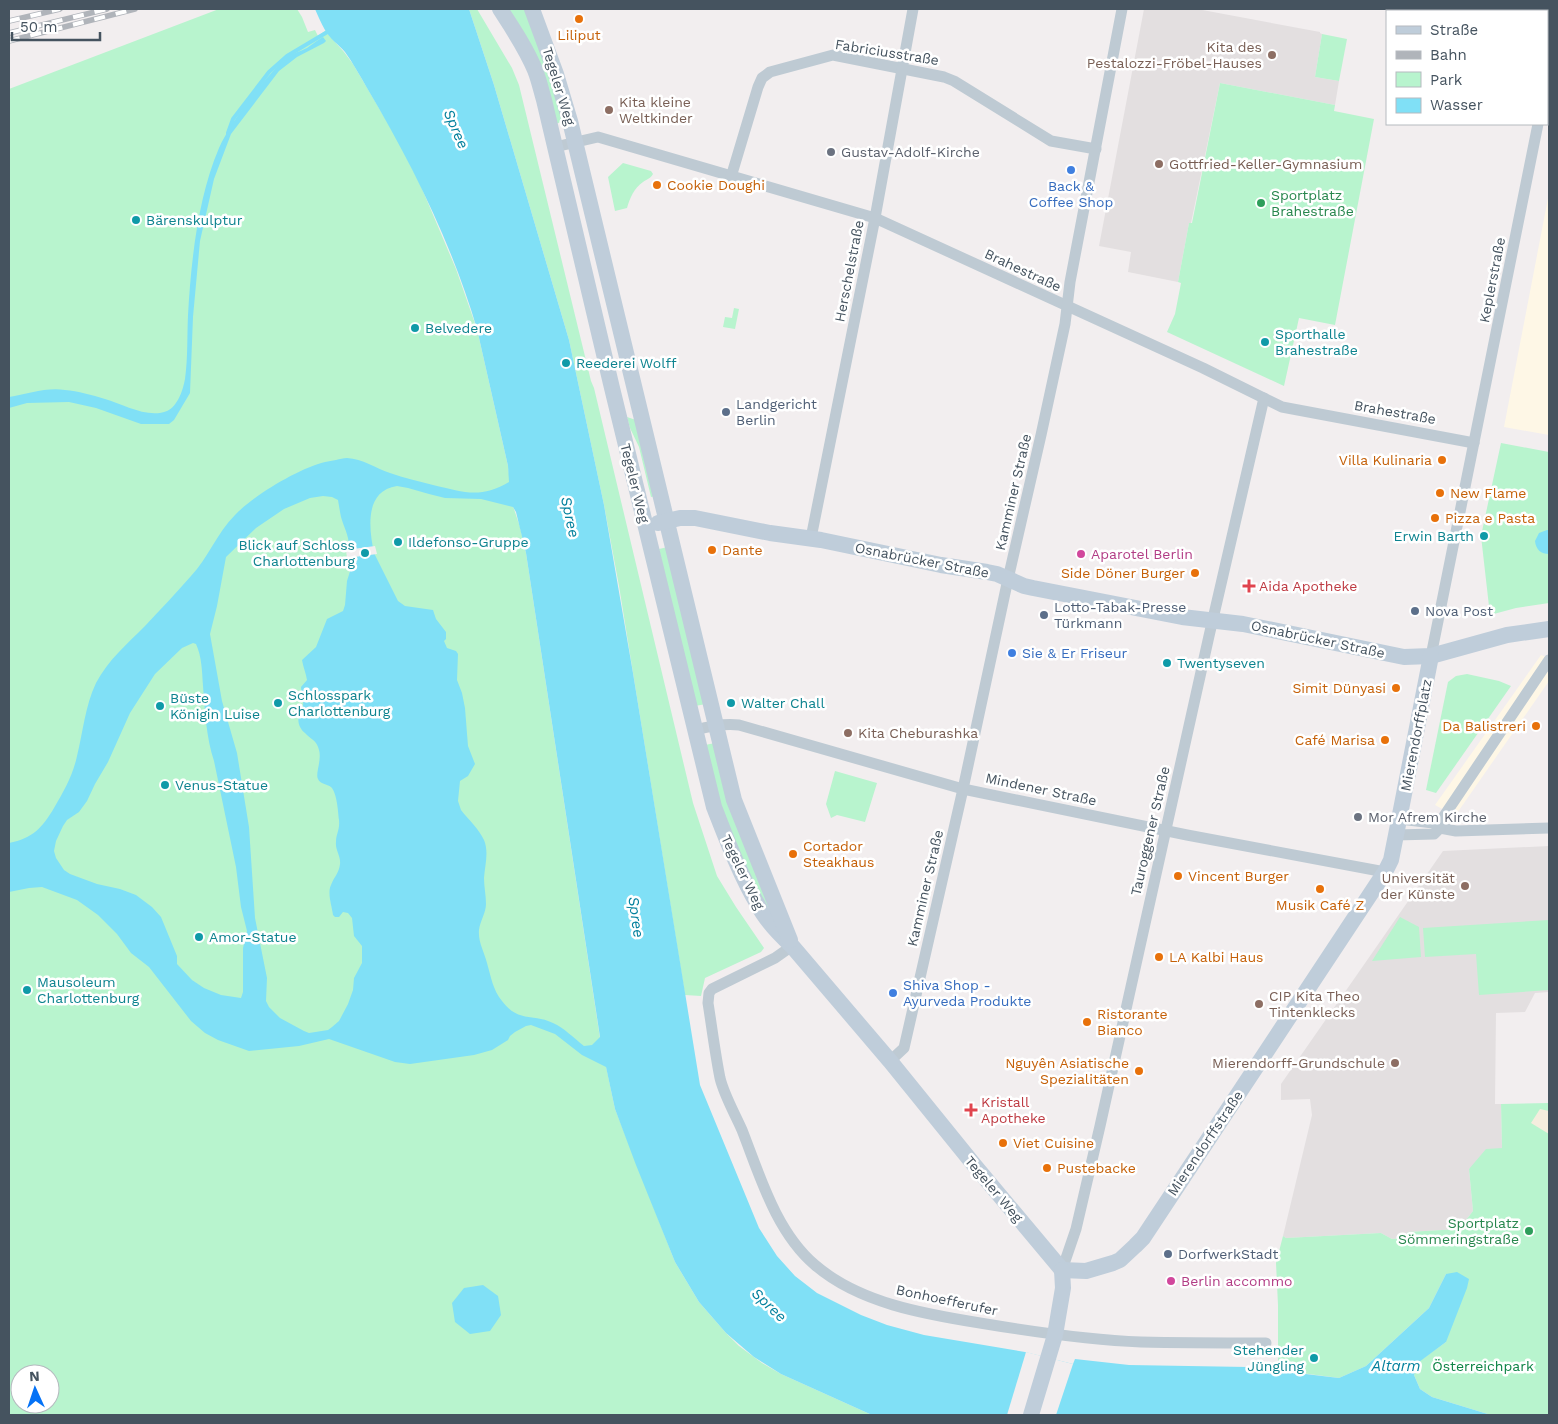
<svg xmlns="http://www.w3.org/2000/svg" width="1558" height="1424" font-family="'Work Sans',sans-serif">
<style>
.commercial{fill:#fef7e6}
.education{fill:#e3dfe0}
.green{fill:#b8f4ce;fill-rule:evenodd}
.sand{fill:#f5edde}
.water{fill:#80e0f6;fill-rule:evenodd}
.pier{fill:#f2eeef}
.lines{fill:none;stroke-linecap:round;stroke-linejoin:round}
.stream{stroke:#80e0f6;stroke-width:4}
.street{stroke:#becad3;stroke-width:11}
.secondary{stroke:#bfcdda;stroke-width:16}
.rail-casing{stroke:#b0b4ba;stroke-width:5.5}
.rail{stroke:#fff;stroke-width:4;stroke-dasharray:11;stroke-linecap:butt}
.food-dot{fill:#e8710a;stroke:#fff;stroke-width:2}
.education-dot{fill:#8d6e63;stroke:#fff;stroke-width:2}
.worship-dot{fill:#6b7280;stroke:#fff;stroke-width:2}
.shop-dot{fill:#3f7fe0;stroke:#fff;stroke-width:2}
.leisure-dot{fill:#2e9e5b;stroke:#fff;stroke-width:2}
.culture-dot{fill:#0f9aa8;stroke:#fff;stroke-width:2}
.service-dot{fill:#5c6f8a;stroke:#fff;stroke-width:2}
.hotel-dot{fill:#d1479c;stroke:#fff;stroke-width:2}
.health-dot{fill:#e0444e;stroke:#fff;stroke-width:2}
.labels{text-anchor:middle;dominant-baseline:central;stroke-width:5;stroke-linejoin:round;paint-order:stroke}
.food-label{font-size:14px;fill:#c56008;stroke:#fff;text-anchor:start}
.education-label{font-size:14px;fill:#785e54;stroke:#fff;text-anchor:start}
.street-label{font-size:14px;fill:#45535f;stroke:#fff}
.worship-label{font-size:14px;fill:#5b616d;stroke:#fff;text-anchor:start}
.shop-label{font-size:14px;fill:#366cbe;stroke:#fff;text-anchor:start}
.leisure-label{font-size:14px;fill:#27864d;stroke:#fff;text-anchor:start}
.culture-label{font-size:14px;fill:#0d838f;stroke:#fff;text-anchor:start}
.service-label{font-size:14px;fill:#4e5e75;stroke:#fff;text-anchor:start}
.hotel-label{font-size:14px;fill:#b23c85;stroke:#fff;text-anchor:start}
.health-label{font-size:14px;fill:#be3a42;stroke:#fff;text-anchor:start}
.park-label{font-size:14px;fill:#0c8345;stroke:#fff}
.water-label{font-size:15px;font-style:italic;fill:#03809d;stroke:#fff}
</style>
<rect width="100%" height="100%" fill="#f2eeef"/>
<g class="commercial">
<polygon points="1549,193 1549,435 1504,427"/>
<polygon points="1541,655 1549,658 1549,681 1455,816 1435,805"/>
</g>
<g class="education">
<polygon points="1144,9 1197,9 1320,32 1320,33 1322,34 1315,77 1339,81 1335,105 1220,83 1191,223 1189,223 1178,282 1128,272 1131,252 1099,246"/>
<polygon points="1549,846 1549,992 1535,993 1525,1012 1496,1013 1495,1104 1501,1104 1502,1148 1469,1169 1473,1211 1459,1229 1408,1232 1403,1238 1392,1239 1381,1233 1286,1238 1283,1236 1312,1115 1310,1099 1281,1100 1281,1084 1443,851"/>
</g>
<g class="green">
<path d="M219 9H297L302 17 308 32 315 30 318 36 325 31 344 52 353 64 396 137 420 184 456 269 477 329 508 466 513 506 520 527 526 553 600 1038 615 1109 675 1262 699 1302 726 1333 739 1346 762 1363 781 1374 872 1415H9V89ZM20 1374H50V1404H20Z"/>
<polygon points="469,9 477,9 512,68 519,85 591,381 594,388 693,803 717,876 736,907 764,948 761,952 705,978 701,996 685,995 619,586 604,505 569,340 494,85"/>
<polygon points="506,9 525,9 565,121 555,124"/>
<polygon points="1322,34 1347,39 1339,81 1315,77"/>
<polygon points="1220,83 1335,105 1334,111 1374,119 1335,325 1299,318 1284,386 1167,332 1175,314 1181,283 1178,282 1189,223 1192,223"/>
<path d="M623 163 651 171 653 174C650 179 647 179 643 182 634 188 630 198 627 208L615 211 608 177Z"/>
<polygon points="734,308 739,309 735,329 723,327 725,317 732,318"/>
<polygon points="627,417 636,420 656,496 651,497 639,447 630,428"/>
<polygon points="1501,443 1549,452 1549,603 1516,608 1490,615 1481,536"/>
<polygon points="668,547 706,704 695,706 659,549"/>
<polygon points="1467,674 1499,681 1511,686 1436,793 1426,790 1448,682 1456,676"/>
<polygon points="715,743 778,923 765,909 724,818 705,745"/>
<polygon points="835,771 877,783 865,822 837,815 831,818 826,804"/>
<polygon points="1400,917 1419,927 1421,957 1372,961"/>
<polygon points="1549,920 1549,990 1479,995 1476,954 1425,957 1423,928"/>
<polygon points="1549,1103 1549,1415 1491,1415 1432,1397 1420,1389 1414,1375 1418,1362 1446,1342 1446,1274 1429,1308 1366,1366 1339,1378 1278,1370 1278,1305 1276,1263 1283,1236 1286,1238 1381,1233 1392,1239 1403,1238 1408,1232 1459,1229 1473,1211 1469,1169 1486,1149 1502,1148 1501,1104"/>
</g>
<polygon class="sand" points="1540,1109 1549,1111 1549,1134 1531,1123"/>
<g class="water">
<path d="M315 9H469L494 85 569 340 604 505 633 673 700 1085 759 1228 777 1256 795 1276 817 1293 861 1315 887 1325 924 1335 1025 1352 1073 1364 1075 1359 1129 1365 1248 1367 1339 1378 1366 1366 1429 1308 1446 1274 1457 1272 1469 1279 1467 1288 1446 1342 1419 1362 1414 1375 1420 1389 1432 1397 1491 1415H872L781 1374 754 1357 726 1333 699 1302 675 1262 636 1165 615 1109 606 1067 582 1055 555 1034 531 1025 526 1026 515 1032 510 1036 508 1040 492 1050 474 1055 410 1064 395 1062 329 1039 299 1046 249 1051 218 1040 205 1033 191 1021 149 967 131 953 117 934 98 915 77 900 42 887 29 888 9 892V843C33 838 42 828 54 808 64 791 73 775 77 756 83 732 85 706 96 683 108 660 127 644 145 626 160 610 176 593 191 576 208 558 217 533 235 515 253 496 299 468 325 462 329 461 332 461 336 460 340 459 343 458 347 458 363 459 375 468 390 473 404 478 419 481 433 485 464 492 480 499 509 482L508 466 477 329C452 244 412 164 367 88 360 76 353 63 345 52 339 45 329 38 325 30 321 23 318 16 315 9ZM397 486 408 488 429 494 445 498 481 499 513 507 516 512 526 553 600 1037 592 1045 584 1046C574 1038 564 1028 553 1023 532 1013 519 1023 502 1001 493 990 491 977 487 963 484 951 478 942 479 930 480 921 486 913 486 904 486 895 484 887 484 878 485 865 489 852 484 840 479 829 468 819 461 810L458 801 460 781 468 776 475 764 468 746 465 708 462 693 457 680 458 654 456 651 447 648 444 641 446 639V632L436 619 433 610 405 606 398 601 374 553C369 529 364 491 397 486ZM323 496 332 497 338 500C339 506 340 512 341 517 344 528 353 543 347 554L352 565 347 581 345 605 343 611 327 619 316 647 302 660C303 667 306 673 307 680L301 687C301 693 304 699 303 706 303 709 299 712 299 716 297 722 300 729 305 733 310 739 317 740 319 750 322 760 315 774 318 779 320 784 327 784 331 787 337 793 338 811 339 820 340 830 336 834 336 842 335 850 341 856 340 864 339 873 334 877 331 885 327 893 332 906 333 915L335 917H339L343 912 348 913 352 918 354 936 362 946V963L354 978 353 990 348 1004 339 1021 332 1027 328 1030 309 1033 304 1031 280 1018 269 1007 266 1001 267 978 255 918 249 827 237 753 222 701 210 634 217 606 226 557 256 528 284 509 310 498ZM193 643 196 644C202 657 202 672 203 686 205 711 206 737 214 761L236 867 241 907 247 931 243 948V992L241 998 221 995 204 988 192 980 177 964V956L161 917 152 907 136 895 120 889 97 884 70 874 64 870 56 858 54 851 56 841 63 826 67 820 79 812 87 801 95 784 108 762 130 713 155 674 182 648Z"/>
<path d="M323 37 326 41 324 43 297 57 279 71 231 134 214 179 200 241 193 317 190 393 174 420 169 424H141L96 408 69 402 27 403 9 408V397C27 394 47 387 65 390 78 391 92 395 105 399 123 404 148 419 167 411 178 406 183 390 185 379 188 358 187 336 188 315 191 261 198 197 219 148 231 121 265 76 287 58 293 53 301 51 307 48 313 44 317 40 323 37Z"/>
<path d="M1547 530H1549V554C1541 554 1536 550 1535 541L1539 533Z"/>
<polygon points="483,1285 498,1296 501,1315 490,1331 470,1334 455,1322 452,1303 464,1288"/>
</g>
<g class="pier">
<polygon points="375,546 377,554 347,558 346,550"/>
<polygon points="1026,1352 1073,1364 1056,1415 1007,1415"/>
</g>
<g class="lines">
<polyline class="stream" points="228,133 233,119 269,72 287,56 329,31"/>
<g class="street">
<polyline points="1547,85 1549,74"/>
<polyline points="555,147 598,137 875,218 1203,368 1282,407 1474,443"/>
<polyline points="731,177 758,87 762,78 770,72 833,55 944,77 954,81 1051,141 1096,149"/>
<polyline points="811,538 875,218 913,9"/>
<polyline points="1431,656 1538,124"/>
<path d="M695 730C710 726 724 723 739 725L963 789 1187 835 1385 872"/>
<polyline points="1400,819 1433,823 1440,828 1456,831 1549,828"/>
<polyline points="1440,828 1444,816 1549,660"/>
<polyline points="1396,835 1434,834 1440,828"/>
<path d="M792 946 775 958 712 989 709 993 708 1003C712 1028 715 1053 720 1078 724 1095 735 1114 742 1130 760 1176 776 1232 815 1265 859 1303 924 1314 980 1323 1034 1332 1087 1340 1141 1342 1183 1343 1224 1343 1266 1343"/>
<polyline points="890,1061 904,1048 963,789 1008,579 1041,435 1065,324 1070,282 1122,9"/>
<polyline points="1062,1270 1076,1229 1100,1126 1209,636 1264,398"/>
</g>
<g class="secondary">
<path d="M500 9C513 29 526 48 535 70 539 80 541 90 544 100L612 388 714 807C727 840 740 875 758 905 766 921 779 934 792 946L890 1061 975 1166 1062 1270"/>
<polyline points="532,9 556,74 570,121 734,800 790,940"/>
<polyline points="1416,9 1429,11"/>
<polyline points="1547,30 1549,30"/>
<polyline points="658,523 680,518 695,518 770,533 821,540 941,565 987,572 997,574 1024,586 1033,588 1182,617 1243,624 1404,657 1431,656 1507,635 1549,629"/>
<polyline points="1062,1270 1086,1271 1113,1263 1120,1260 1135,1246 1143,1238 1385,872 1391,860 1396,835 1431,656"/>
<polyline points="1031,1415 1055,1335 1063,1288 1062,1270"/>
</g>
<g class="rail-casing">
<g id="rail">
<polyline points="9,21 60,9"/>
<polyline points="9,33 107,9"/>
<polyline points="9,41 135,9"/>
</g>
</g>
<use href="#rail" class="rail"/>
</g>
<g class="food-dot">
<circle cx="579" cy="19" r="5"/>
<circle cx="657" cy="185" r="5"/>
<circle cx="1442" cy="460" r="5"/>
<circle cx="1440" cy="493" r="5"/>
<circle cx="1435" cy="518" r="5"/>
<circle cx="712" cy="550" r="5"/>
<circle cx="1195" cy="573" r="5"/>
<circle cx="1396" cy="688" r="5"/>
<circle cx="1536" cy="726" r="5"/>
<circle cx="1385" cy="740" r="5"/>
<circle cx="793" cy="854" r="5"/>
<circle cx="1178" cy="876" r="5"/>
<circle cx="1320" cy="889" r="5"/>
<circle cx="1159" cy="957" r="5"/>
<circle cx="1087" cy="1022" r="5"/>
<circle cx="1139" cy="1071" r="5"/>
<circle cx="1003" cy="1143" r="5"/>
<circle cx="1047" cy="1168" r="5"/>
</g>
<g class="education-dot">
<circle cx="1272" cy="55" r="5"/>
<circle cx="609" cy="110" r="5"/>
<circle cx="1159" cy="164" r="5"/>
<circle cx="848" cy="733" r="5"/>
<circle cx="1465" cy="886" r="5"/>
<circle cx="1259" cy="1004" r="5"/>
<circle cx="1395" cy="1063" r="5"/>
</g>
<g class="worship-dot">
<circle cx="831" cy="152" r="5"/>
<circle cx="1358" cy="817" r="5"/>
</g>
<g class="shop-dot">
<circle cx="1071" cy="170" r="5"/>
<circle cx="1012" cy="653" r="5"/>
<circle cx="893" cy="993" r="5"/>
</g>
<g class="leisure-dot">
<circle cx="1261" cy="203" r="5"/>
<circle cx="1529" cy="1231" r="5"/>
</g>
<g class="culture-dot">
<circle cx="136" cy="220" r="5"/>
<circle cx="415" cy="328" r="5"/>
<circle cx="1265" cy="342" r="5"/>
<circle cx="566" cy="363" r="5"/>
<circle cx="1484" cy="536" r="5"/>
<circle cx="398" cy="542" r="5"/>
<circle cx="365" cy="553" r="5"/>
<circle cx="1167" cy="663" r="5"/>
<circle cx="278" cy="703" r="5"/>
<circle cx="731" cy="703" r="5"/>
<circle cx="160" cy="706" r="5"/>
<circle cx="165" cy="785" r="5"/>
<circle cx="199" cy="937" r="5"/>
<circle cx="27" cy="990" r="5"/>
<circle cx="1314" cy="1358" r="5"/>
</g>
<g class="service-dot">
<circle cx="726" cy="412" r="5"/>
<circle cx="1415" cy="611" r="5"/>
<circle cx="1044" cy="615" r="5"/>
<circle cx="1168" cy="1254" r="5"/>
</g>
<g class="hotel-dot">
<circle cx="1081" cy="554" r="5"/>
<circle cx="1171" cy="1281" r="5"/>
</g>
<g class="health-dot">
<path d="M1246.5 578.5h5v5h5v5h-5v5h-5v-5h-5v-5h5z"/>
<path d="M968.5 1102.5h5v5h5v5h-5v5h-5v-5h-5v-5h5z"/>
</g>
<g class="labels">
<g class="food-label">
<text x="579" y="35" text-anchor="middle">Liliput</text>
<text x="667" y="185">Cookie Doughi</text>
<text x="1432" y="460" text-anchor="end">Villa Kulinaria</text>
<text x="1450" y="493">New Flame</text>
<text x="1445" y="518">Pizza e Pasta</text>
<text x="722" y="550">Dante</text>
<text x="1185" y="573" text-anchor="end">Side Döner Burger</text>
<text x="1386" y="688" text-anchor="end">Simit Dünyasi</text>
<text x="1526" y="726" text-anchor="end">Da Balistreri</text>
<text x="1375" y="740" text-anchor="end">Café Marisa</text>
<text x="803" y="846">Cortador<tspan x="803" dy="16">Steakhaus</tspan></text>
<text x="1188" y="876">Vincent Burger</text>
<text x="1320" y="905" text-anchor="middle">Musik Café Z</text>
<text x="1169" y="957">LA Kalbi Haus</text>
<text x="1097" y="1014">Ristorante<tspan x="1097" dy="16">Bianco</tspan></text>
<text x="1129" y="1063" text-anchor="end">Nguyên Asiatische<tspan x="1129" dy="16">Spezialitäten</tspan></text>
<text x="1013" y="1143">Viet Cuisine</text>
<text x="1057" y="1168">Pustebacke</text>
</g>
<g class="education-label">
<text x="1262" y="47" text-anchor="end">Kita des<tspan x="1262" dy="16">Pestalozzi-Fröbel-Hauses</tspan></text>
<text x="619" y="102">Kita kleine<tspan x="619" dy="16">Weltkinder</tspan></text>
<text x="1169" y="164">Gottfried-Keller-Gymnasium</text>
<text x="858" y="733">Kita Cheburashka</text>
<text x="1455" y="878" text-anchor="end">Universität<tspan x="1455" dy="16">der Künste</tspan></text>
<text x="1269" y="996">CIP Kita Theo<tspan x="1269" dy="16">Tintenklecks</tspan></text>
<text x="1385" y="1063" text-anchor="end">Mierendorff-Grundschule</text>
</g>
<g class="street-label">
<text transform="translate(887 52) rotate(9)">Fabriciusstraße</text>
<text transform="translate(559 86) rotate(73)">Tegeler Weg</text>
<text transform="translate(1023 270) rotate(25)">Brahestraße</text>
<text transform="translate(849 271) rotate(-79)">Herschelstraße</text>
<text transform="translate(1492 280) rotate(-79)">Keplerstraße</text>
<text transform="translate(1395 412) rotate(10)">Brahestraße</text>
<text transform="translate(635 483) rotate(76)">Tegeler Weg</text>
<text transform="translate(1013 492) rotate(-77)">Kamminer Straße</text>
<text transform="translate(922 560) rotate(11)">Osnabrücker Straße</text>
<text transform="translate(1318 639) rotate(12)">Osnabrücker Straße</text>
<text transform="translate(1416 735) rotate(-79)">Mierendorffplatz</text>
<text transform="translate(1041 789) rotate(12)">Mindener Straße</text>
<text transform="translate(1150 831) rotate(-77)">Tauroggener Straße</text>
<text transform="translate(743 872) rotate(64)">Tegeler Weg</text>
<text transform="translate(925 888) rotate(-77)">Kamminer Straße</text>
<text transform="translate(1205 1143) rotate(-56)">Mierendorffstraße</text>
<text transform="translate(994 1189) rotate(50)">Tegeler Weg</text>
<text transform="translate(947 1300) rotate(12)">Bonhoefferufer</text>
</g>
<g class="worship-label">
<text x="841" y="152">Gustav-Adolf-Kirche</text>
<text x="1368" y="817">Mor Afrem Kirche</text>
</g>
<g class="shop-label">
<text x="1071" y="186" text-anchor="middle">Back &amp;<tspan x="1071" dy="16">Coffee Shop</tspan></text>
<text x="1022" y="653">Sie &amp; Er Friseur</text>
<text x="903" y="985">Shiva Shop -<tspan x="903" dy="16">Ayurveda Produkte</tspan></text>
</g>
<g class="leisure-label">
<text x="1271" y="195">Sportplatz<tspan x="1271" dy="16">Brahestraße</tspan></text>
<text x="1519" y="1223" text-anchor="end">Sportplatz<tspan x="1519" dy="16">Sömmeringstraße</tspan></text>
</g>
<g class="culture-label">
<text x="146" y="220">Bärenskulptur</text>
<text x="425" y="328">Belvedere</text>
<text x="1275" y="334">Sporthalle<tspan x="1275" dy="16">Brahestraße</tspan></text>
<text x="576" y="363">Reederei Wolff</text>
<text x="1474" y="536" text-anchor="end">Erwin Barth</text>
<text x="408" y="542">Ildefonso-Gruppe</text>
<text x="355" y="545" text-anchor="end">Blick auf Schloss<tspan x="355" dy="16">Charlottenburg</tspan></text>
<text x="1177" y="663">Twentyseven</text>
<text x="288" y="695">Schlosspark<tspan x="288" dy="16">Charlottenburg</tspan></text>
<text x="170" y="698">Büste<tspan x="170" dy="16">Königin Luise</tspan></text>
<text x="741" y="703">Walter Chall</text>
<text x="175" y="785">Venus-Statue</text>
<text x="209" y="937">Amor-Statue</text>
<text x="37" y="982">Mausoleum<tspan x="37" dy="16">Charlottenburg</tspan></text>
<text x="1304" y="1350" text-anchor="end">Stehender<tspan x="1304" dy="16">Jüngling</tspan></text>
</g>
<g class="service-label">
<text x="736" y="404">Landgericht<tspan x="736" dy="16">Berlin</tspan></text>
<text x="1054" y="607">Lotto-Tabak-Presse<tspan x="1054" dy="16">Türkmann</tspan></text>
<text x="1425" y="611">Nova Post</text>
<text x="1178" y="1254">DorfwerkStadt</text>
</g>
<g class="hotel-label">
<text x="1091" y="554">Aparotel Berlin</text>
<text x="1181" y="1281">Berlin accommo</text>
</g>
<g class="health-label">
<text x="1259" y="586">Aida Apotheke</text>
<text x="981" y="1102">Kristall<tspan x="981" dy="16">Apotheke</tspan></text>
</g>
<g class="park-label">
<text x="1483" y="1366">Österreichpark</text>
</g>
<g class="water-label">
<text transform="translate(456 129) rotate(67)">Spree</text>
<text transform="translate(570 517) rotate(78)">Spree</text>
<text transform="translate(636 917) rotate(82)">Spree</text>
<text transform="translate(769 1305) rotate(43)">Spree</text>
<text x="1396" y="1366">Altarm</text>
</g>
</g>
<rect width="1558" height="1424" fill="none" stroke="#45535f" stroke-width="20"/>
<rect x="1386" y="10" width="162" height="115" fill="#ffffff" stroke="#b5babf"/>
<rect x="1396" y="26" width="25" height="8" fill="#bfcdda" stroke="#b5babf"/>
<text x="1430" y="35" font-size="15" fill="#45535f">Straße</text>
<rect x="1396" y="51" width="25" height="8" fill="#b0b4ba" stroke="#b5babf"/>
<text x="1430" y="60" font-size="15" fill="#45535f">Bahn</text>
<rect x="1396" y="72" width="25" height="15" fill="#b8f4ce" stroke="#b5babf"/>
<text x="1430" y="85" font-size="15" fill="#45535f">Park</text>
<rect x="1396" y="98" width="25" height="15" fill="#80e0f6" stroke="#b5babf"/>
<text x="1430" y="110" font-size="15" fill="#45535f">Wasser</text>
<g transform="translate(35 1389) rotate(357)"><circle r="24" fill="#ffffff" stroke="#b5babf"/>
<path d="M0-4L9 19L0 12L-9 19Z" fill="#0472f6"/>
<text y="-8" font-size="14" font-weight="bold" text-anchor="middle" fill="#45535f">N</text>
</g>
<path d="M12 32v8h88v-8" fill="none" stroke="#45535f" stroke-width="2.5"/>
<text x="20" y="32" font-size="15" fill="#45535f" stroke="#ffffff" stroke-width="4" paint-order="stroke">50 m</text>
</svg>
